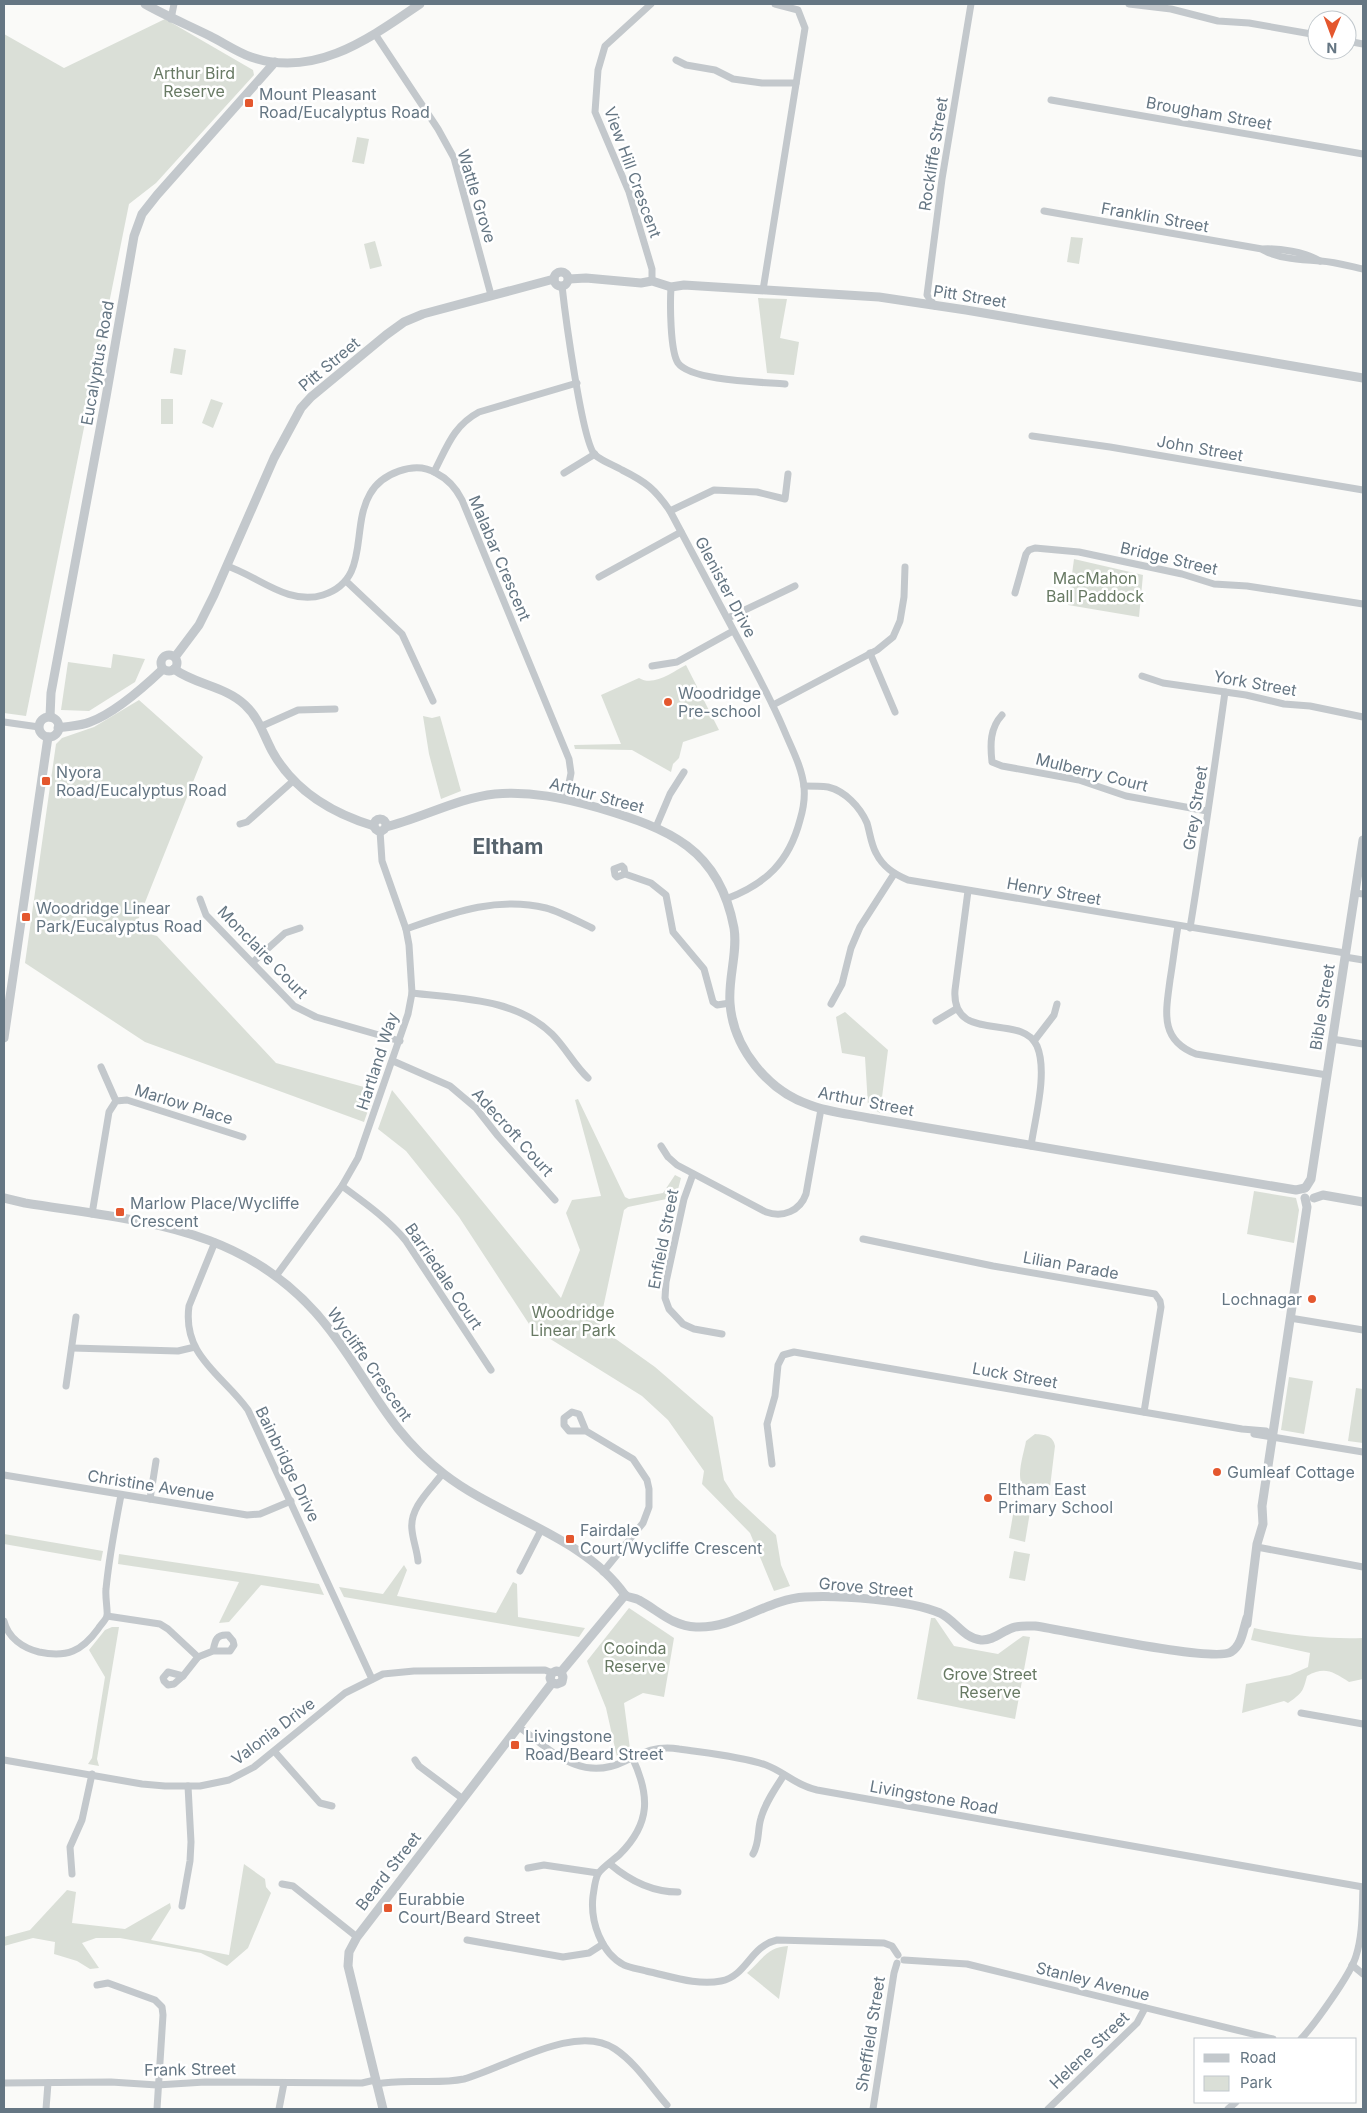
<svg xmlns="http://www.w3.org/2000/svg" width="1367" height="2113" font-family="Inter,sans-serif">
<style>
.green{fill:#dadfd7}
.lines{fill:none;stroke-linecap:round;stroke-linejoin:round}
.minor{stroke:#c3c8cc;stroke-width:7}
.tertiary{stroke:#c3c8cc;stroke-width:9}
.poi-dot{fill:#e4572e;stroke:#fff;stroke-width:2}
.labels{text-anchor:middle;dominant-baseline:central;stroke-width:5;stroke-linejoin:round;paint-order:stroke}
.park-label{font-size:16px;fill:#687a64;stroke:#fff}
.poi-label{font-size:16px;fill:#657683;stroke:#fff;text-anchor:start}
.street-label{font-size:16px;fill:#657683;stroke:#fff}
.district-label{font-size:21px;font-weight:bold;fill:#57646e;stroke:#fff}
</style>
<rect width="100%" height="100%" fill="#fafaf8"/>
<g class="green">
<polygon points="165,19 253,70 254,75 156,183 129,204 26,716 4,713 4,34 64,68"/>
<polygon points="357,137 369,139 364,164 352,162"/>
<polygon points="1071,237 1083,238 1079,264 1067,262"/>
<polygon points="375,241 382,266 370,269 364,244"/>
<polygon points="758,298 787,299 780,338 799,342 794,375 767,373"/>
<polygon points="174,348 186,350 182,375 170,373"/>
<rect x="161" y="399" width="12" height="25"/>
<polygon points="211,399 223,403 213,428 202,423"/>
<polygon points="1074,559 1143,575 1139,617 1068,605"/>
<polygon points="113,654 145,659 135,682 89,711 61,710 68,662 111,668"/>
<path d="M686 665 719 730 683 742 679 758 673 764 671 772 632 750 575 749 574 745 621 744 601 695 639 678C654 687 672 672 686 665Z"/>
<polygon points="139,700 203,757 134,930 157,936 276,1063 375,1090 364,1122 145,1042 25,963 56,744 62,738 94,727"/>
<polygon points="423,716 432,718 440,716 461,791 441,799 429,754"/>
<polygon points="845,1012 888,1050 880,1113 868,1106 865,1057 842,1053 836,1017"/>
<polygon points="392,1090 561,1298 580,1250 566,1213 572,1200 601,1196 575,1100 578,1099 625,1197 629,1199 663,1193 675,1175 681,1178 676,1197 628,1207 624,1210 599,1327 655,1367 713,1417 724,1480 735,1497 776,1535 781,1565 790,1586 774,1591 750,1533 702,1484 704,1471 668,1420 642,1396 531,1327 459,1217 406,1151 378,1129"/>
<polygon points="1254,1191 1296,1198 1299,1210 1294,1243 1247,1234"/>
<polygon points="1289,1377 1313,1381 1304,1434 1281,1430"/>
<polygon points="1356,1388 1363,1389 1363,1443 1348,1441"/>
<path d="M1035 1434C1045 1435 1053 1435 1055 1446L1050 1487C1043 1492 1039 1493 1031 1491 1011 1488 1024 1454 1026 1441Z"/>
<polygon points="1014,1509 1030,1512 1025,1542 1009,1538"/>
<polygon points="4,1534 103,1551 101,1561 4,1544"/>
<polygon points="1014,1551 1030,1554 1025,1581 1009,1578"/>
<polygon points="119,1554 319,1584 324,1595 261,1585 229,1622 219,1623 239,1582 118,1564"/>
<polygon points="404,1565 407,1570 397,1596 496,1613 513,1582 517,1584 518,1617 585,1628 579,1637 344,1597 339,1587 383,1594"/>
<polygon points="629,1608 674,1638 664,1697 643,1693 624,1703 630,1749 617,1757 606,1708 587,1661"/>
<polygon points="931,1618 935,1618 954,1646 998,1654 1023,1636 1030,1637 1015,1719 917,1699"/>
<polygon points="112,1627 119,1627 97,1759 99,1766 88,1764 92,1758 105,1677 89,1650 105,1630"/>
<path d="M1254 1628C1290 1636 1326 1639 1363 1638V1679L1349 1682C1333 1672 1325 1666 1307 1676 1303 1692 1302 1693 1288 1703L1284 1701 1242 1713 1246 1684 1290 1675 1308 1667 1310 1653 1251 1640Z"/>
<polygon points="244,1864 265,1879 266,1887 271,1893 248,1948 227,1966 201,1953 120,1938 96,1938 82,1943 99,1968 90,1969 77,1961 54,1954 55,1942 33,1938 4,1946 4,1937 30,1930 67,1890 76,1892 72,1923 125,1929 170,1903 171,1908 151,1940 229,1955"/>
<path d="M788 1946 779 1999 747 1973C761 1961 767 1947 788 1946Z"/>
</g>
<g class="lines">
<g class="minor">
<polyline points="651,4 605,46 598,70 595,112 629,192 652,269 652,281"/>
<polyline points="1129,4 1171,9 1218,21 1249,23 1317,35"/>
<polyline points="171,19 174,4"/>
<polyline points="375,34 438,129 454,158 491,295"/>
<polyline points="1347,41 1363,44"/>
<polyline points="676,60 686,65 715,70 733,79 762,83 796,83"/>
<polyline points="1051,100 1363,154"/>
<path d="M1044 211 1262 249C1279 248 1305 252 1320 261"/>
<path d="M1263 250C1280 259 1302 260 1321 261 1335 262 1349 266 1363 269"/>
<path d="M562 286C565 313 582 442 595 455 602 461 613 465 622 470 646 482 655 489 670 511 692 553 714 594 736 635 753 666 770 697 784 730 791 747 802 767 804 787 805 797 803 810 800 820 789 862 766 884 726 899"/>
<path d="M671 287C670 303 670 351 678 363 691 381 762 382 785 384"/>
<polyline points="763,290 805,28 798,10 775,4"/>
<polyline points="935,306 927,295 942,179 971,4"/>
<polyline points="1032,436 1110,447 1363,490"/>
<path d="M434 472C447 447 453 426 479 412L577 383"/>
<polyline points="564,473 595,454"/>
<polyline points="670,511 714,490 757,492 785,499 788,474"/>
<path d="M227 566C258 576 288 606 323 595 371 580 350 528 370 494 381 474 414 460 436 473 448 479 456 488 462 500L569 759 571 773 566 799"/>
<polyline points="599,577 681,532"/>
<polyline points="346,581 402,634 433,701"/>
<polyline points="1015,593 1026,554 1029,550 1035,548 1079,552 1182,574 1214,584 1247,586 1363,604"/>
<polyline points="728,618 795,586"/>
<polyline points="870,653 895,712"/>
<polyline points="652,666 677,662 733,631"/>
<polyline points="1142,676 1163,683 1246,695 1284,704 1310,706 1363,717"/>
<polyline points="773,705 877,650 893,637 900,621 904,597 905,567"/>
<path d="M1002 715C990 728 990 744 992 762L1002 766 1079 780 1126 796 1207 811"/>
<polyline points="4,722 39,727"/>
<polyline points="262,726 298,710 335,709"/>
<path d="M804 786C812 786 820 786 828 787 845 791 860 807 867 823 870 833 871 844 876 853 883 867 894 874 908 880L1345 953"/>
<polyline points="240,824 247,822 293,781"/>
<polyline points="656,827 670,794 684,772"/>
<polyline points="625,874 624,868 622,866 614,869 615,875 617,877 625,874 651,883 666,895 673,932 704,969 713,1002 717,1005 730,1003"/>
<path d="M968 891 955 990C951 1045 1022 1012 1037 1046 1048 1072 1035 1118 1031 1146"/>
<polyline points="1355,893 1363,894"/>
<polyline points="200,899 206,915 294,1006 316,1017 400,1041"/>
<path d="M1178 926C1175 944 1173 962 1170 980 1166 1011 1159 1040 1196 1054L1327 1075"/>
<path d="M1190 928C1203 849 1214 771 1225 692"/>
<path d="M406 929C452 913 496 896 546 908 561 912 577 921 592 928"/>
<polyline points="1345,957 1363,960"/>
<polyline points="253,962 285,933 300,928"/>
<path d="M412 993C461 999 515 998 552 1034 566 1048 574 1065 588 1078"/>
<polyline points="831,1004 842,984 851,948 860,927 894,874"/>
<polyline points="936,1021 956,1009"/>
<polyline points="1332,1039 1363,1044"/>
<polyline points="1034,1041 1054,1015 1057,1004"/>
<polyline points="393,1061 450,1086 476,1108 498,1136 555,1200"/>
<polyline points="101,1067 116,1101"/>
<path d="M661 1146 668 1157 677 1165 766 1212C783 1218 800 1211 806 1194L821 1109"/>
<polyline points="693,1174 684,1199 666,1282 665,1298 669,1309 683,1324 694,1329 722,1334"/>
<path d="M342 1186C365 1203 388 1219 406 1241L491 1370"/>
<polyline points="92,1214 109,1112 116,1101 127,1100 243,1137"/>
<polyline points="863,1239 993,1266 1155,1294 1160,1301 1161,1307 1144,1412"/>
<path d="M215 1242 189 1306C182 1356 223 1375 248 1410L372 1679"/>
<polyline points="276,1276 342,1186 358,1158 408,1014 412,993 409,945 406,929 382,861 380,831"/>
<polyline points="1290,1318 1363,1330"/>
<polyline points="72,1348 178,1351 195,1347"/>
<polyline points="66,1386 76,1317"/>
<polyline points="586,1431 579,1414 572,1412 564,1418 564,1425 569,1431 586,1431 633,1459 647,1480 649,1489 649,1507 643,1523 603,1572"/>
<polyline points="1254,1434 1363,1452"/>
<polyline points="772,1464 767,1424 775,1396 778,1365 783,1355 794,1352 1242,1429 1266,1431 1272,1436"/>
<polyline points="4,1475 247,1515 260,1514 291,1501"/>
<polyline points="150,1499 156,1461"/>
<polyline points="1257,1547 1363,1567"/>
<path d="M418 1561C417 1550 413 1541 412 1530 409 1508 430 1490 443 1473"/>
<polyline points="520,1571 541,1530"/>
<polyline points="107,1616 160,1624 168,1629 198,1657"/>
<path d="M4 1621C8 1638 23 1648 39 1652 67 1658 82 1651 98 1629 100 1625 106 1620 107 1616 108 1611 105 1597 106 1589 109 1558 115 1526 121 1495"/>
<polygon points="168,1672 183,1676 174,1684 168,1685 164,1681 163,1678"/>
<path d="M183 1676 198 1657 213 1651H230L234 1645 233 1641 228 1635C216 1634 215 1641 213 1651"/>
<polyline points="1301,1713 1363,1724"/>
<path d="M519 1727C552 1751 581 1783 625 1761 643 1752 658 1745 679 1749 706 1753 740 1756 766 1765 785 1772 795 1785 817 1790L1363 1887"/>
<polyline points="275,1752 320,1803 332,1806"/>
<path d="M632 1757C650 1795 651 1823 620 1854 615 1859 601 1868 598 1874 595 1879 594 1890 593 1896 590 1921 601 1953 624 1965 631 1968 639 1969 646 1971 670 1976 697 1986 721 1981 747 1976 750 1946 777 1940L884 1943 892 1946 898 1955"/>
<polyline points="4,1760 142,1784 165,1786 200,1786 229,1780 254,1767 345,1693 383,1674 414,1671 545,1670 552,1673"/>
<polyline points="415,1760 419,1766 463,1799"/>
<path d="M753 1854C760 1842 757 1831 761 1818 765 1803 775 1789 784 1775"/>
<path d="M610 1864C630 1881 652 1892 678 1892"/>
<polyline points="528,1868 544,1865 598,1873"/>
<polyline points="72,1874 70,1847 82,1820 92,1774"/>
<polyline points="282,1884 293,1886 357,1937"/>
<polyline points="182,1906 190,1861 191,1842 188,1786"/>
<polyline points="467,1940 563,1957 589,1953 603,1944"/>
<polyline points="904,1960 967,1964 1273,2039"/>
<polyline points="1352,1965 1363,1974"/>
<polyline points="97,1985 108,1983 155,2000 162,2007 163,2015 157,2109"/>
<path d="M1301 2039C1314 2025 1351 1974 1356 1956 1363 1934 1362 1910 1363 1887"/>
<polyline points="4,2083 111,2082 157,2085 205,2082 362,2083 375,2080"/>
<path d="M376 2084C405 2078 435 2085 464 2079 505 2068 576 2022 615 2049 636 2063 651 2087 667 2105"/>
<polyline points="46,2109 48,2083"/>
<polyline points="279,2109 284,2083"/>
<polyline points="873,2109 894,1973 897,1963"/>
<polyline points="1048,2109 1137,2023 1145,2008"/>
<polyline points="1228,2109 1236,2102"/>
</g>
<g class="tertiary">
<path d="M145 4C166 16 188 25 210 36 224 43 237 52 251 57 315 79 370 38 420 4"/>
<circle cx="561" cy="279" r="7"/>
<polyline points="569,279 586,278 641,283 652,281 671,287 684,285 879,297 966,310 1363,378"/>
<circle cx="169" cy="663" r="8"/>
<polyline points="175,657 199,625 214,595 274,458 301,408 311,397 386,335 404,322 423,314 554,279"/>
<path d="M174 669C196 685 225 686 245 705 259 718 263 734 272 751 294 791 331 813 374 826"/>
<polyline points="50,717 51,693 106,397 134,236 142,214 157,195 275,62"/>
<circle cx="49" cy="727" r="10"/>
<path d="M58 728C69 726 80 726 90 722 115 713 144 687 163 669"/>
<circle cx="380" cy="825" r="6"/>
<path d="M386 827C422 818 458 798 495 794 531 791 564 798 599 808 669 829 719 848 734 928 738 952 728 978 730 1003 733 1048 768 1091 810 1105 828 1112 849 1114 869 1118L1296 1190 1305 1188"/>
<polyline points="4,1038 48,737"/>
<polyline points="1306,1187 1311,1179 1363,840"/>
<path d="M4 1198 25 1203C144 1222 251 1226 330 1330 370 1382 389 1432 444 1474 499 1517 584 1536 625 1595"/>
<polyline points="1314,1198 1323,1195 1363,1202"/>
<path d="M625 1595C629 1598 634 1597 639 1600 659 1611 672 1626 696 1627 735 1629 767 1599 805 1597 840 1595 909 1600 940 1613 955 1620 963 1638 981 1640 993 1641 1001 1632 1012 1628 1019 1625 1027 1626 1035 1626 1065 1630 1213 1663 1231 1652 1242 1645 1243 1630 1247 1618"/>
<polyline points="1247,1624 1257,1544 1263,1524 1262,1506 1307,1207 1305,1198"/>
<polyline points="561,1672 625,1595"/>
<polyline points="552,1683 557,1684 562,1682 563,1677 561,1672"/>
<polyline points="552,1683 550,1678 552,1673 556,1671 561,1672"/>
<polyline points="383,2109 348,1966 349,1952 357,1937 552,1683"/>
</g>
</g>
<g class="poi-dot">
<rect x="244" y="98" width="10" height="10" rx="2.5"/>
<circle cx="668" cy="702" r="5"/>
<rect x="41" y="776" width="10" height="10" rx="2.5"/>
<rect x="21" y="912" width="10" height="10" rx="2.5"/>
<rect x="115" y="1207" width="10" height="10" rx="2.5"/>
<circle cx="1312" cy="1299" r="5"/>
<circle cx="1217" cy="1472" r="5"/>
<circle cx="988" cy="1498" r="5"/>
<rect x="565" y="1534" width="10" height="10" rx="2.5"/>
<rect x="510" y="1740" width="10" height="10" rx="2.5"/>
<rect x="383" y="1903" width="10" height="10" rx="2.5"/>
</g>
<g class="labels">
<g class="park-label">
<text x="194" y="73">Arthur Bird<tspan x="194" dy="18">Reserve</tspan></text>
<text x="1095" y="578">MacMahon<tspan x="1095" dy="18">Ball Paddock</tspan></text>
<text x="573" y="1312">Woodridge<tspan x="573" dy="18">Linear Park</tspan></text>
<text x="635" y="1648">Cooinda<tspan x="635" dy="18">Reserve</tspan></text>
<text x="990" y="1674">Grove Street<tspan x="990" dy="18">Reserve</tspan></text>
</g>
<g class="poi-label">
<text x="259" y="94">Mount Pleasant<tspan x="259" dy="18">Road/Eucalyptus Road</tspan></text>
<text x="678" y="693">Woodridge<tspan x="678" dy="18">Pre-school</tspan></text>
<text x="56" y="772">Nyora<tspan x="56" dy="18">Road/Eucalyptus Road</tspan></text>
<text x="36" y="908">Woodridge Linear<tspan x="36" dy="18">Park/Eucalyptus Road</tspan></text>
<text x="130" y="1203">Marlow Place/Wycliffe<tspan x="130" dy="18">Crescent</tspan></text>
<text x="1302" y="1299" text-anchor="end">Lochnagar</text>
<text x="1227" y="1472">Gumleaf Cottage</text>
<text x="998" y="1489">Eltham East<tspan x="998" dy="18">Primary School</tspan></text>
<text x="580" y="1530">Fairdale<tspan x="580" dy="18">Court/Wycliffe Crescent</tspan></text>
<text x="525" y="1736">Livingstone<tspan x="525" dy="18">Road/Beard Street</tspan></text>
<text x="398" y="1899">Eurabbie<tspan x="398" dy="18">Court/Beard Street</tspan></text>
</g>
<g class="street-label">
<text transform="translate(1209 113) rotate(10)">Brougham Street</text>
<text transform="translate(933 154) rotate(-81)">Rockliffe Street</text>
<text transform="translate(633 172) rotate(70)">View Hill Crescent</text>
<text transform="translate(477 196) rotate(73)">Wattle Grove</text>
<text transform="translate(1155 217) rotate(10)">Franklin Street</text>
<text transform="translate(970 296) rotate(9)">Pitt Street</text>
<text transform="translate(97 363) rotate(-80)">Eucalyptus Road</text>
<text transform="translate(329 364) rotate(-40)">Pitt Street</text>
<text transform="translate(1200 448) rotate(10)">John Street</text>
<text transform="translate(500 558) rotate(67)">Malabar Crescent</text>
<text transform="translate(1169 558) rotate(13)">Bridge Street</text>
<text transform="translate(726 587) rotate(62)">Glenister Drive</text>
<text transform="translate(1255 683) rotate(10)">York Street</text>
<text transform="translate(1092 772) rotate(14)">Mulberry Court</text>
<text transform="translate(597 795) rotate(15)">Arthur Street</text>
<text transform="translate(1195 808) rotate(-81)">Grey Street</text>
<text transform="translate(1054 891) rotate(10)">Henry Street</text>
<text transform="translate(263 952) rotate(46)">Monclaire Court</text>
<text transform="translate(1322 1007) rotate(-81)">Bible Street</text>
<text transform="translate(377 1061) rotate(-72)">Hartland Way</text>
<text transform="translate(866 1101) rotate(11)">Arthur Street</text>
<text transform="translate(184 1104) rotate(17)">Marlow Place</text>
<text transform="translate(513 1132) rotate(48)">Adecroft Court</text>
<text transform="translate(663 1239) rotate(-79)">Enfield Street</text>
<text transform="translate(1071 1265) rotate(10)">Lilian Parade</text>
<text transform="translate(444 1276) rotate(56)">Barriedale Court</text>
<text transform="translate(370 1364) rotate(55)">Wycliffe Crescent</text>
<text transform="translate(1015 1375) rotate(10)">Luck Street</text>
<text transform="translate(288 1464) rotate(64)">Bainbridge Drive</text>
<text transform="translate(151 1485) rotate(9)">Christine Avenue</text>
<text transform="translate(866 1587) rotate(5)">Grove Street</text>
<text transform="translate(273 1731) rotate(-37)">Valonia Drive</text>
<text transform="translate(934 1797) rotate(10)">Livingstone Road</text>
<text transform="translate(388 1871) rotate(-52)">Beard Street</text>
<text transform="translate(1093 1981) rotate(14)">Stanley Avenue</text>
<text transform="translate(870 2034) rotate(-81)">Sheffield Street</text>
<text transform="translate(1089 2050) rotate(-44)">Helene Street</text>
<text transform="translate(190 2069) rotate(-1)">Frank Street</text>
</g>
<g class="district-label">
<text x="508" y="846">Eltham</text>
</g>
</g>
<rect width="1367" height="2113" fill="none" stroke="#657683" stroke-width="10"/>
<rect x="1194" y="2038" width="162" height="65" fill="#ffffff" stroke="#c1c8cd"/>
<rect x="1204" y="2054" width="25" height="8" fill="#c3c8cc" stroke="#c1c8cd"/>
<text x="1240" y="2063" font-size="15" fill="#657683">Road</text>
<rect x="1204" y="2076" width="25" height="15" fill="#dadfd7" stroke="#c1c8cd"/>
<text x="1240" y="2088" font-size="15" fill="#657683">Park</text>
<g transform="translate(1332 35) rotate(181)"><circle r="24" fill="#ffffff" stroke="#c1c8cd"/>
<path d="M0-4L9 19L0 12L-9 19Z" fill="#e4572e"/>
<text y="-8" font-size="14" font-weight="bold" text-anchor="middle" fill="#657683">N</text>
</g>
</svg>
